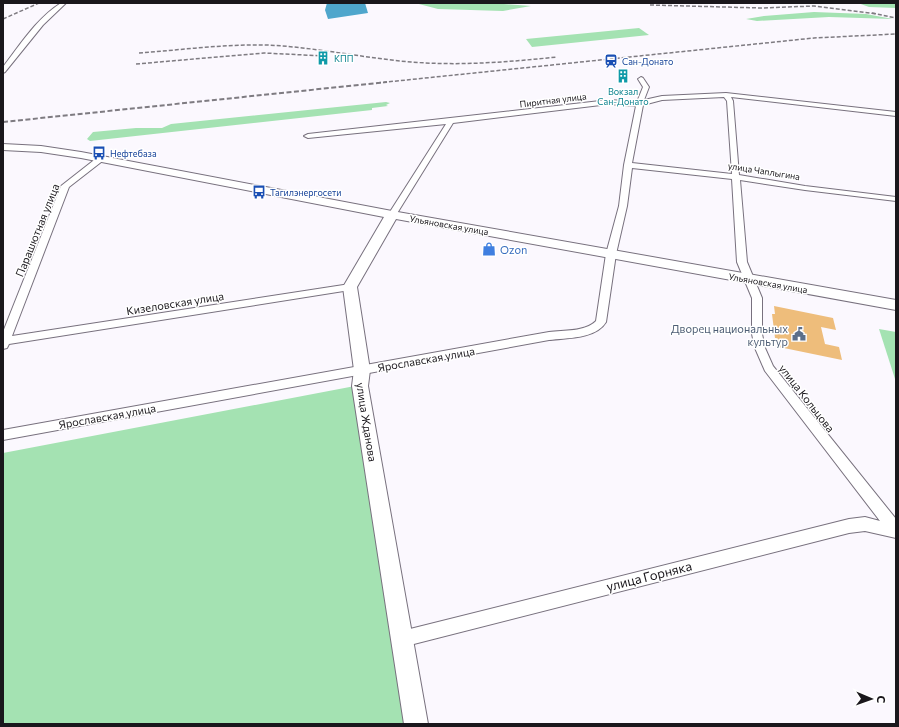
<svg xmlns="http://www.w3.org/2000/svg" width="899" height="727" font-family="Commissioner,sans-serif">
<style>
.green{fill:#a4e2b2}
.water{fill:#4fa6cc}
.building{fill:#eebd7b}
.lines{fill:none;stroke-linecap:round;stroke-linejoin:round}
.street-casing{stroke:#78717e;stroke-width:2}
.secondary-casing{stroke:#78717e;stroke-width:2}
.street{fill:#fff;fill-rule:evenodd}
.secondary{fill:#fff;fill-rule:evenodd}
.rail-far1{stroke:#7e7b81;stroke-width:1.5;stroke-dasharray:4 2;stroke-linecap:butt}
.rail{stroke:#7e7b81;stroke-width:2;stroke-dasharray:5 2.5;stroke-linecap:butt}
.labels{text-anchor:middle;dominant-baseline:central;stroke-width:3;stroke-linejoin:round;paint-order:stroke}
.far-culture-label{font-size:9px;fill:#0d838f;stroke:#fff;text-anchor:start}
.far-transit-label{font-size:9px;fill:#164399;stroke:#fff;text-anchor:start}
.far-street-label{font-size:9px;fill:#1a171c;stroke:#fff}
.street-label{font-size:11px;fill:#1a171c;stroke:#fff}
.shop-label{font-size:11px;fill:#366cbe;stroke:#fff;text-anchor:start}
.service-label{font-size:11px;fill:#4e5e75;stroke:#fff;text-anchor:end}
.near-street-label{font-size:13px;fill:#1a171c;stroke:#fff}
</style>
<rect width="100%" height="100%" fill="#fbf8fe"/>
<g class="green">
<polygon points="415,3 491,3 531,6 503,11 438,9"/>
<polygon points="858,3 896,3 896,8 869,7"/>
<polygon points="814,12 866,14 893,19 829,17 757,21 746,19 764,16"/>
<polygon points="639,28 649,35 532,47 526,39"/>
<polygon points="386,102 390,103 386,105 388,106 372,108 372,110 90,141 87,139 93,132 136,128 162,128 171,124"/>
<polygon points="879,329 896,332 896,382"/>
<polygon points="355,386 405,724 3,724 3,453"/>
</g>
<polygon class="water" points="327,3 365,3 368,13 328,19 325,10"/>
<polygon class="building" points="774,306 833,318 836,330 821,327 825,344 839,347 842,360 779,347 778,339 775,338 772,314 775,314"/>
<g class="lines">
<g class="street-casing">
<g id="street">
<path d="M61 3H66L43 25 5 72 3 73V67C20 45 37 18 61 3Z"/>
<path d="M641 77 643 78 649 87 644 100 662 96 726 93 896 112V116L731 97 733 101 739 175 805 186 896 197V201L805 190 740 180 747 262 762 298V334L765 348 773 366 896 519V538L865 531 849 533 402 647 396 645 394 639 396 633 402 631 849 519 865 517 880 521 765 371 755 348 752 334V298L737 262 732 179 632 168 627 206 616 254 606 322C596 339 566 338 549 340L3 440V430L549 332C564 330 585 332 596 321L606 254 619 206 624 165 636 106 609 104 453 123 396 215 392 218 388 215 446 124 308 138 304 136 308 134 609 100 637 102 643 87 638 79ZM724 97 727 101 732 174 632 163 643 105 662 100Z"/>
<polygon points="98,157 104,157 105,159 69,187 12,336 350,284 355,287 350,290 9,344 7,348 3,349 3,332 61,186"/>
</g>
</g>
<g class="secondary-casing">
<polygon id="secondary" points="3,144 41,146 81,152 392,211 896,300 896,310 396,219 357,287 370,370 368,386 428,724 404,724 352,386 354,370 343,287 384,217 81,158 41,152 3,150"/>
</g>
<use href="#street" class="street"/>
<use href="#secondary" class="secondary"/>
<g class="rail-far1">
<polyline points="650,5 761,8 814,6 877,14"/>
<polyline points="872,13 896,18"/>
<polyline points="3,19 39,3"/>
<path d="M139 53C181 50 224 44 266 45 315 47 363 58 411 62 460 66 509 62 557 57"/>
<polyline points="136,64 264,53 325,56"/>
<polyline points="377,83 814,38 896,34"/>
</g>
<polyline class="rail" points="3,122 387,82"/>
</g>
<defs>
<g id="building-bare" transform="scale(1.08)"><path d="M-4-6H4V6H1V3H-1V6H-4ZM-2.5-4.3h1.7v1.8h-1.7ZM.8-4.3h1.7v1.8H.8ZM-2.5-1h1.7V.8h-1.7ZM.8-1h1.7V.8H.8Z" fill="#0f9aa8" stroke="#fff" stroke-width="2.5" paint-order="stroke"/></g>
<g id="station-bare" transform="scale(1.08)"><path d="M-3-6H3Q5-6 5-4V2Q5 4 3 4L4.5 6H3L1.5 4h-3L-3 6H-4.5L-3 4Q-5 4-5 2V-4Q-5-6-3-6ZM-3.5-4v3h7v-3ZM-3.5 1v1.5H-2V1ZM2 1v1.5H3.5V1Z" fill="#1a4fb4" stroke="#fff" stroke-width="2.5" paint-order="stroke"/></g>
<g id="bus-bare" transform="scale(1.08)"><path d="M-5-6H5V4H4V6H2V4H-2V6H-4V4H-5ZM-3.5-4V0h7V-4ZM-3.5 1.2v1.5H-2V1.2ZM2 1.2v1.5H3.5V1.2Z" fill="#1a4fb4" stroke="#fff" stroke-width="2.5" paint-order="stroke"/></g>
<g id="shop-bare" transform="scale(1.08)"><path d="M-5-2.5h2.3a2.7 3.5 0 0 1 5.4 0H5L5.5 6h-11ZM-1.5-2.5h3a1.5 2.3 0 0 0-3 0Z" fill="#3f7fe0" stroke="#fff" stroke-width="2.5" paint-order="stroke"/></g>
<g id="civic-bare" transform="scale(1.08)"><path d="M-.6-6.5H3V-4.5H.6V-3L4-1V1h2V6H-6V1h2V-1L-.6-3ZM-1.2 2.5V6h2.4V2.5Z" fill="#5c6f8a" stroke="#fff" stroke-width="2.5" paint-order="stroke"/></g>
</defs>
<g fill-rule="evenodd">
<use href="#building-bare" x="323" y="58"/>
<use href="#station-bare" x="611" y="61"/>
<use href="#building-bare" x="623" y="76"/>
<use href="#bus-bare" x="99" y="153"/>
<use href="#bus-bare" x="259" y="192"/>
<use href="#shop-bare" x="489" y="249"/>
<use href="#civic-bare" x="799" y="334"/>
</g>
<g class="labels">
<g class="far-culture-label">
<text x="334" y="58">КПП</text>
<text x="623" y="91" text-anchor="middle">Вокзал<tspan x="623" dy="10">Сан-Донато</tspan></text>
</g>
<g class="far-transit-label">
<text x="622" y="61">Сан-Донато</text>
<text x="110" y="153">Нефтебаза</text>
<text x="270" y="192">Тагилэнергосети</text>
</g>
<g class="far-street-label">
<text transform="translate(553 100) rotate(-7)">Пиритная улица</text>
<text transform="translate(764 171) rotate(9)">улица Чаплыгина</text>
<text transform="translate(449 225) rotate(10)">Ульяновская улица</text>
<text transform="translate(768 283) rotate(10)">Ульяновская улица</text>
</g>
<g class="street-label">
<text transform="translate(37 230) rotate(-68)">Парашютная улица</text>
<text transform="translate(175 303) rotate(-9)">Кизеловская улица</text>
<text transform="translate(426 359) rotate(-10)">Ярославская улица</text>
<text transform="translate(807 398) rotate(52)">улица Кольцова</text>
<text transform="translate(107 416) rotate(-10)">Ярославская улица</text>
<text transform="translate(367 422) rotate(81)">улица Жданова</text>
</g>
<g class="shop-label">
<text x="500" y="249">Ozon</text>
</g>
<g class="service-label">
<text x="788" y="328">Дворец национальных<tspan x="788" dy="13">культур</tspan></text>
</g>
<g class="near-street-label">
<text transform="translate(649 576) rotate(-14)">улица Горняка</text>
</g>
</g>
<rect width="899" height="727" fill="none" stroke="#1a171c" stroke-width="8"/>
<g transform="translate(871 699) rotate(92)" stroke="#ffffff" stroke-width="3" paint-order="stroke">
<path d="M0-3L7 15L0 10L-7 15Z" fill="#1a171c"/>
<text y="-6" font-size="11" font-weight="bold" text-anchor="middle" fill="#1a171c">С</text>
</g>
</svg>
